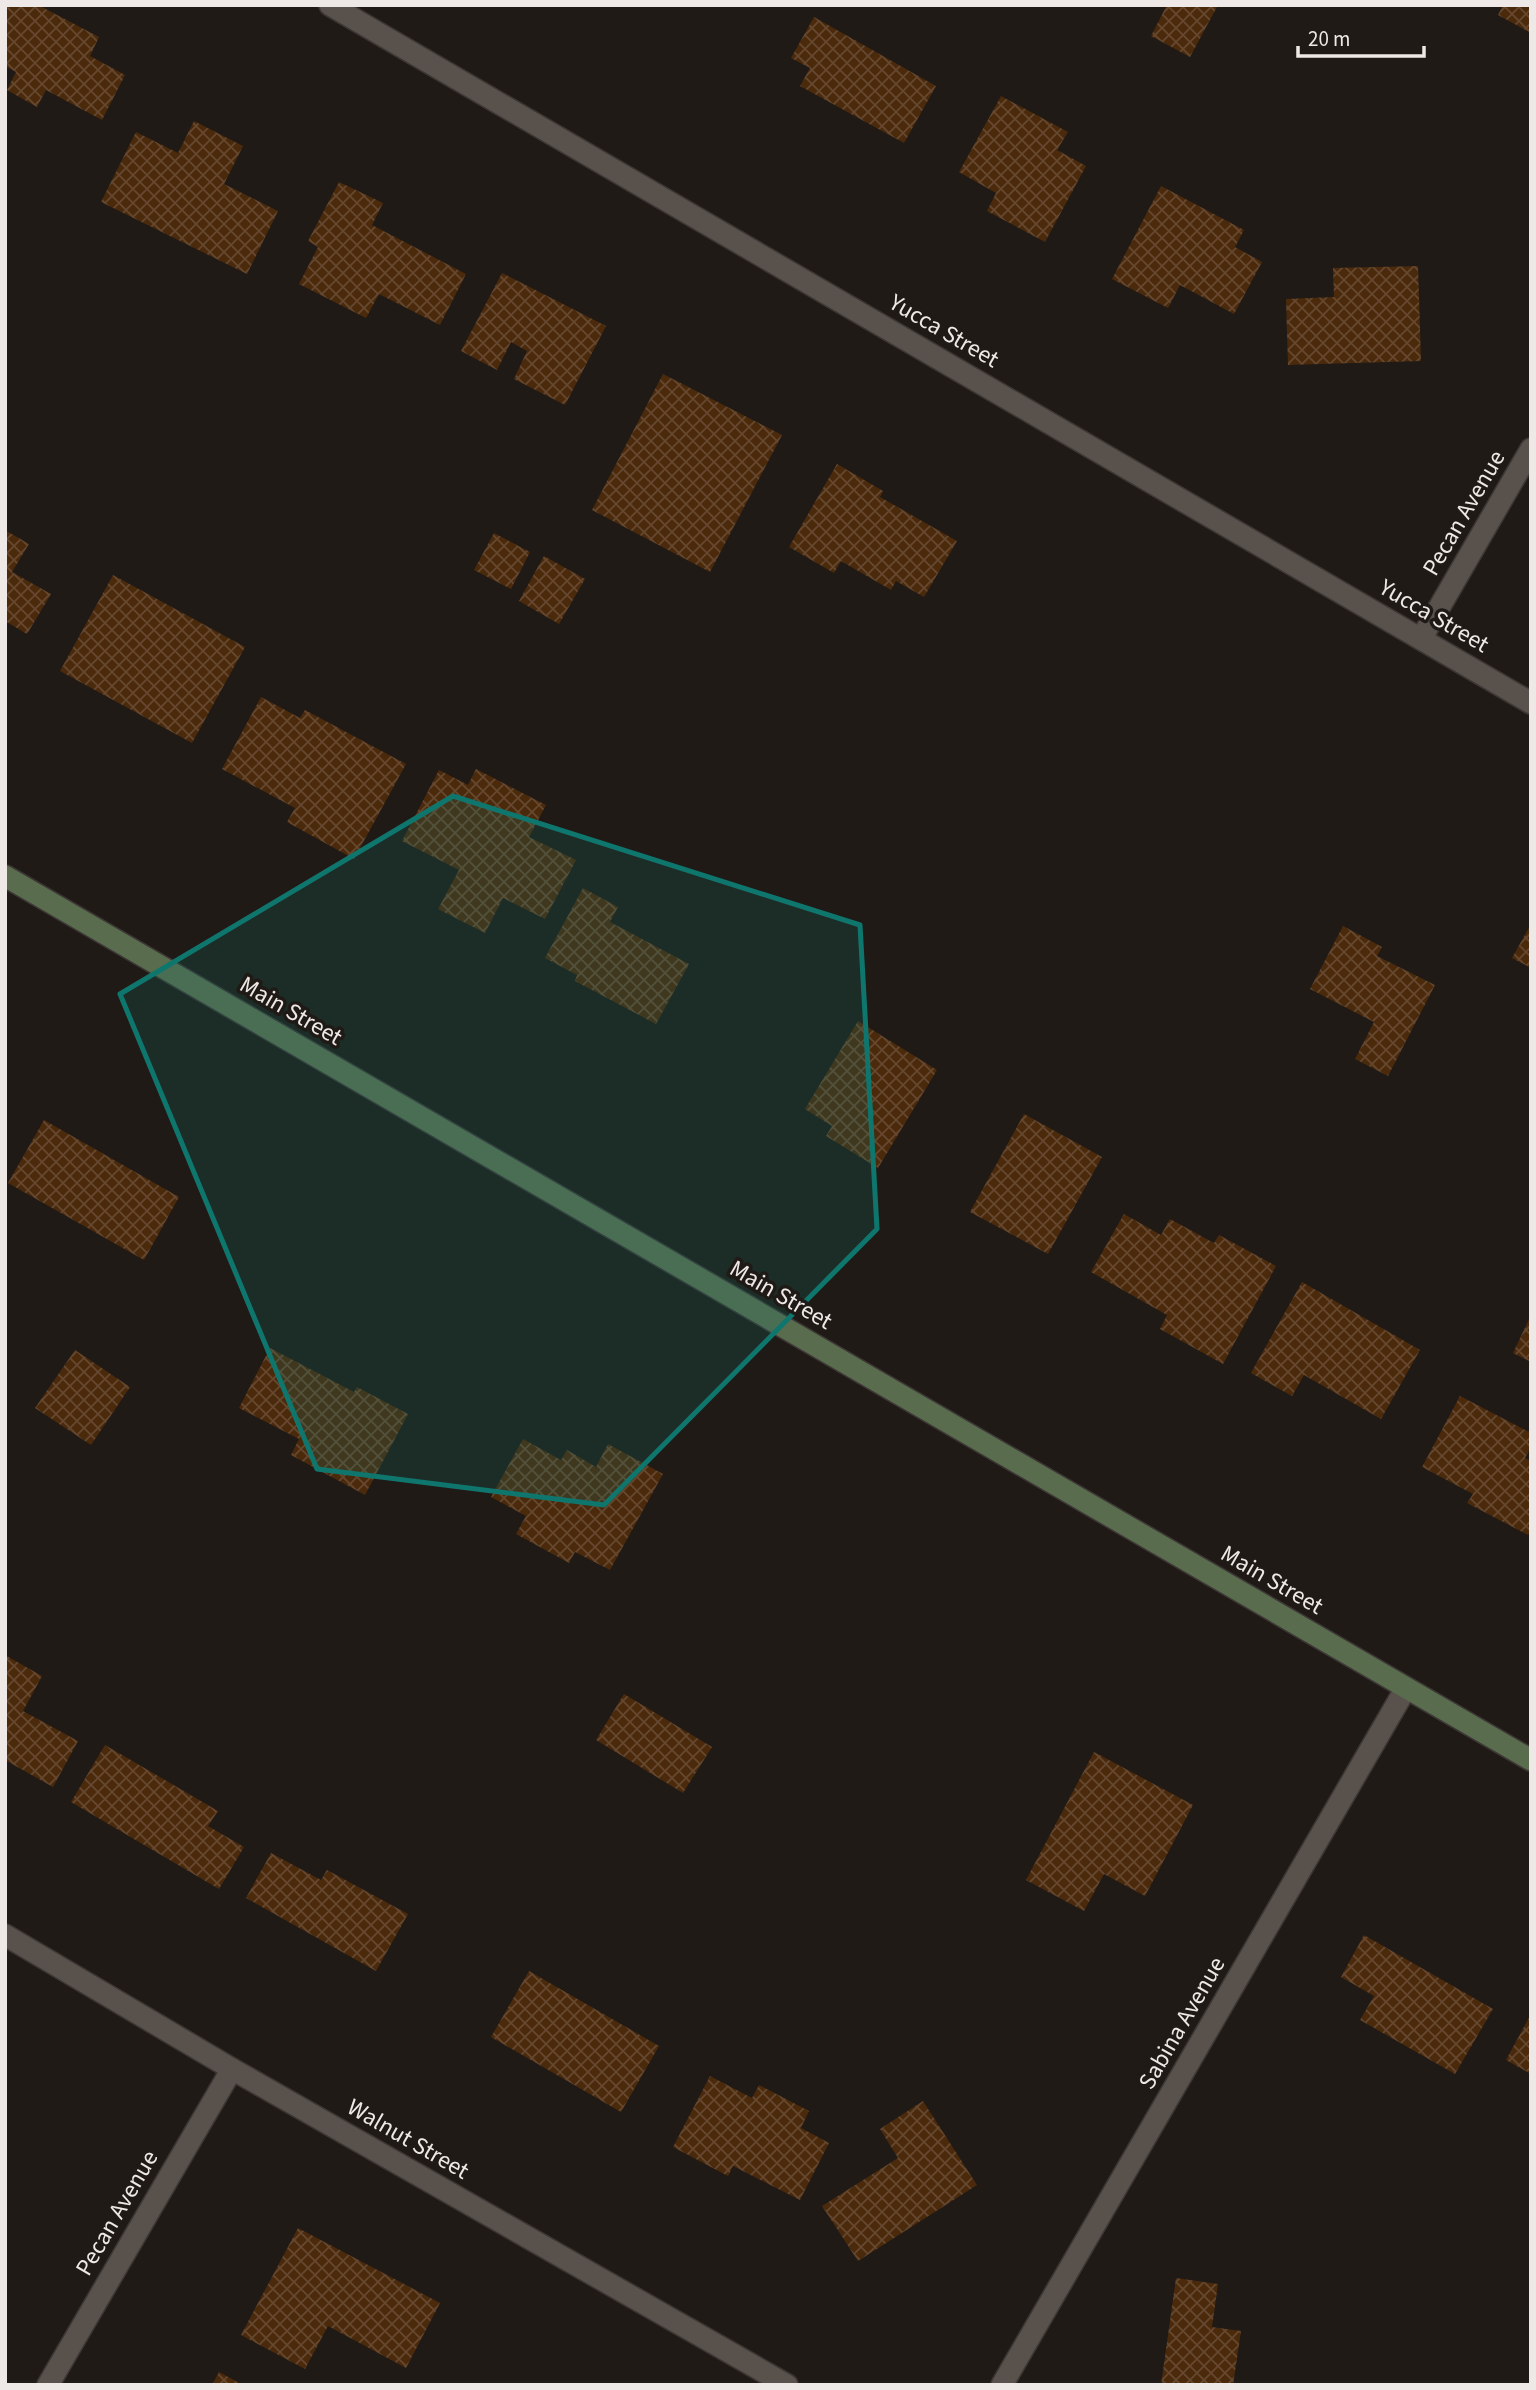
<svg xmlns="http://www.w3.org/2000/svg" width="1536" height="2390" font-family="'Source Sans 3',sans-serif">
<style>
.building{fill:url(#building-cross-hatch)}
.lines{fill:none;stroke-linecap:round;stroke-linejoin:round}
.minor-casing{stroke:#3c3735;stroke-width:24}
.secondary-casing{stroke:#3c3735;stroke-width:24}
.minor{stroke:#59524c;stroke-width:21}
.secondary{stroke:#596c4e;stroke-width:21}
.marked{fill:#0f766e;fill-opacity:0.2;stroke:#0f766e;stroke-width:5;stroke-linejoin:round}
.labels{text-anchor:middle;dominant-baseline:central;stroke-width:7;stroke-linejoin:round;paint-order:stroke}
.street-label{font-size:24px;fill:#eee9e6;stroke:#201a16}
</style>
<defs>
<pattern id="building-cross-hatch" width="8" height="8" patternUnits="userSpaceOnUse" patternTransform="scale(1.75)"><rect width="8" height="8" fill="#4b290b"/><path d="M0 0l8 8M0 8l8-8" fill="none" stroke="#65482f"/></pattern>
</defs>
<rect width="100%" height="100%" fill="#201a16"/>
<g class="building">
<polygon points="5,5 38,5 99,37 90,56 125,75 102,120 46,90 37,107 7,90 16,72 5,66"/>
<polygon points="1167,5 1218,5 1190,57 1151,36"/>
<polygon points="1503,5 1531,5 1531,33 1498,15"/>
<polygon points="814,17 936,86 904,143 800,86 810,68 791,58"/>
<polygon points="1001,96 1068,132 1057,150 1086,166 1045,242 987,211 996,193 959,172"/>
<polygon points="194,121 243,146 224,184 278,211 247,274 101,202 136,132 178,153"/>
<polygon points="339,182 383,203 372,225 466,274 440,325 379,294 366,318 299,284 318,247 308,241"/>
<polygon points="1161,186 1244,230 1235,247 1262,262 1234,314 1180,285 1168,308 1112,279"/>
<polygon points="1418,266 1421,361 1288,365 1286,299 1334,297 1333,268"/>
<polygon points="502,273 606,326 565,405 514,379 527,351 511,342 497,370 461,351"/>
<polygon points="663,374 782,435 710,572 592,510"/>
<polygon points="837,464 883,491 880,497 957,541 924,597 896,581 891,590 841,561 834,573 789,547"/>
<polygon points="5,530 29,544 12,572 51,594 27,634 5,621"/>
<polygon points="494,533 530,552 511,589 474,570"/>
<polygon points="544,556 585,579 559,624 519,601"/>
<polygon points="113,575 245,647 192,743 60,671"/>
<polygon points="261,697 300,718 305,710 406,764 354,859 287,822 295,808 222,769"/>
<polygon points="476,769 546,805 529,837 576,860 545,919 503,898 485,933 438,909 459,870 402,841 439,770 468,785"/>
<polygon points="583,888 618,907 610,922 689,964 656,1024 575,981 577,975 545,958"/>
<polygon points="1531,924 1531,968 1512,958"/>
<polygon points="1343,926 1382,947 1377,956 1435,985 1388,1076 1355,1059 1374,1022 1310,989"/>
<polygon points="858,1021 937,1070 878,1168 826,1136 832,1126 805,1109"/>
<polygon points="1024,1114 1102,1157 1048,1254 970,1212"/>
<polygon points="44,1120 179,1197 144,1260 8,1183"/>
<polygon points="1124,1214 1161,1235 1170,1219 1214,1243 1219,1235 1276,1266 1223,1364 1160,1329 1167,1315 1091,1272"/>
<polygon points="1302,1282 1420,1350 1381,1419 1304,1375 1292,1396 1251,1373"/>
<polygon points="1531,1315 1531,1362 1513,1353"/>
<polygon points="270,1348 354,1392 357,1387 408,1414 365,1495 291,1455 299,1439 239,1408"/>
<polygon points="75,1350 130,1387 91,1445 35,1408"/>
<polygon points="1460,1396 1531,1433 1531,1447 1525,1458 1531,1461 1531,1531 1528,1535 1467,1503 1473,1494 1422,1467"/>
<polygon points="523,1439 561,1460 567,1450 596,1467 608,1444 663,1474 610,1570 575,1552 569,1563 516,1534 526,1516 491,1497"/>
<polygon points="5,1655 42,1676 23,1711 78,1741 53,1787 5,1760"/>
<polygon points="624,1694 712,1747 683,1793 596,1740"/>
<polygon points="105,1745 218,1811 208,1826 244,1847 219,1889 71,1802"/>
<polygon points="1094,1752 1193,1805 1145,1896 1104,1874 1084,1911 1026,1880"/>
<polygon points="271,1853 321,1880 327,1870 408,1914 376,1971 246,1898"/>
<polygon points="1364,1935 1493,2009 1455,2074 1360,2020 1374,1996 1341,1977"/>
<polygon points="529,1971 659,2046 621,2112 491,2037"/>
<polygon points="1531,2014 1531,2074 1506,2060"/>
<polygon points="710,2076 752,2098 759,2085 809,2111 801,2128 829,2143 800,2200 733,2166 728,2176 673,2147"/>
<polygon points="923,2101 977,2185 858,2261 822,2206 898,2158 880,2129"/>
<polygon points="298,2228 440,2303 406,2368 328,2326 305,2369 241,2335"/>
<polygon points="1176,2278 1218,2284 1212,2327 1241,2331 1233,2385 1161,2385"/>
<polygon points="219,2372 243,2385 212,2385"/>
</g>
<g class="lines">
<g class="minor-casing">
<g id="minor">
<polyline points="330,5 1531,703"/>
<polyline points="1421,639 1531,449"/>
<polyline points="5,1935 232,2069 787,2385"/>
<polyline points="48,2385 232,2069"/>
<polyline points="1002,2385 1406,1688"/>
</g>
</g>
<g class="secondary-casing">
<polyline id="secondary" points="5,876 1531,1760"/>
</g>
<use href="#minor" class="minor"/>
<use href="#secondary" class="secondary"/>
</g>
<path class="marked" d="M453 796 860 925 877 1229 604 1505 317 1469 120 994Z"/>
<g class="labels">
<g class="street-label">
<text transform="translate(944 331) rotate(30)">Yucca Street</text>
<text transform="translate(1464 513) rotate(-60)">Pecan Avenue</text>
<text transform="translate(1434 616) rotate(30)">Yucca Street</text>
<text transform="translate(291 1011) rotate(30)">Main Street</text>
<text transform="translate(781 1295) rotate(30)">Main Street</text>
<text transform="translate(1272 1580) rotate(30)">Main Street</text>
<text transform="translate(1182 2023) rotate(-60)">Sabina Avenue</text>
<text transform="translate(408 2139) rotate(30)">Walnut Street</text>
<text transform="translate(117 2213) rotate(-60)">Pecan Avenue</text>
</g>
</g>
<rect width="1536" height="2390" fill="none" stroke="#eee9e6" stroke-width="14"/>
<path d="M1298 46v10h126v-10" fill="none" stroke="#eee9e6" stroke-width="3.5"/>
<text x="1308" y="46" font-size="21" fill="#eee9e6" stroke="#201a16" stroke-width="5" paint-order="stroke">20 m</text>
</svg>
